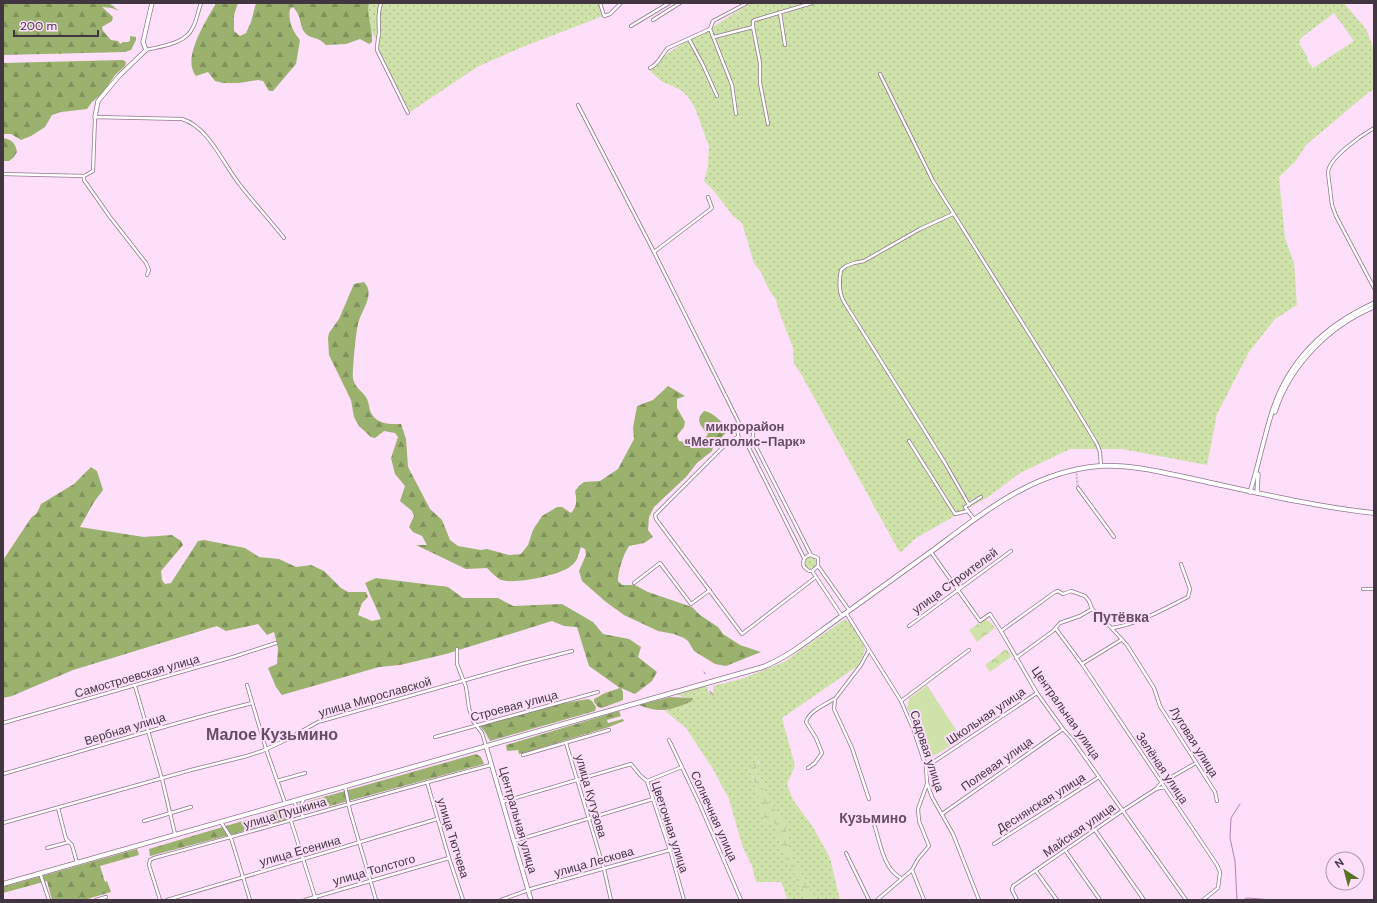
<svg xmlns="http://www.w3.org/2000/svg" width="1377" height="903" font-family="'DM Sans',sans-serif">
<style>
.grass{fill:url(#grass-dots);fill-rule:evenodd}
.forest{fill:url(#forest-firs)}
.wetland{fill:url(#wetland-marsh)}
.park{fill:url(#park-crowns)}
.pitch{fill:#cee2a9}
.lines{fill:none;stroke-linecap:round;stroke-linejoin:round}
.stream{stroke:#b681b3;stroke-width:1}
.street-tunnel{stroke:#d7bdd5;stroke-width:2.5;stroke-dasharray:2.5 1;stroke-linecap:butt}
.street-casing{stroke:#90758e;stroke-width:4}
.secondary-casing{stroke:#90758e;stroke-width:5}
.primary-casing{stroke:#90758e;stroke-width:5.5}
.street{stroke:#fff;stroke-width:2.5}
.secondary{stroke:#fff;stroke-width:3.5}
.primary{stroke:#fff;stroke-width:4}
.labels{text-anchor:middle;dominant-baseline:central;stroke-width:4;stroke-linejoin:round;paint-order:stroke}
.street-label{font-size:12px;fill:#41353f;stroke:#fddffa}
.neighbourhood-label{font-size:13px;font-weight:bold;fill:#654c63;stroke:#fddffa}
.quarter-label{font-size:14px;font-weight:bold;fill:#654c63;stroke:#fddffa}
.district-label{font-size:16px;font-weight:bold;fill:#654c63;stroke:#fddffa}
</style>
<defs>
<pattern id="grass-dots" width="8" height="8" patternUnits="userSpaceOnUse"><rect width="8" height="8" fill="#cee2a9"/><path d="M2 2h.1M6 6h.1" fill="none" stroke="#b2c292" stroke-width="1.8" stroke-linecap="round"/></pattern>
<pattern id="forest-firs" width="22" height="20" patternUnits="userSpaceOnUse"><rect width="22" height="20" fill="#9bb16e"/><path d="M5 1l3.5 6h-7zM16 11l3.5 6h-7z" fill="#80915c"/></pattern>
<pattern id="wetland-marsh" width="20" height="14" patternUnits="userSpaceOnUse"><rect width="20" height="14" fill="#cee2a9"/><path d="M1 5h8M5 5V1M11 12h8M15 12V8" fill="none" stroke="#b2c292"/></pattern>
<pattern id="park-crowns" width="20" height="18" patternUnits="userSpaceOnUse"><rect width="20" height="18" fill="#cee2a9"/><path d="M2 6a3 3 0 1 1 6 0M12 15a3 3 0 1 1 6 0" fill="none" stroke="#b2c292"/></pattern>
</defs>
<rect width="100%" height="100%" fill="#fddffa"/>
<g class="grass">
<path d="M369 3H599L603 16 520 48 477 67 410 112 379 49C379 41 375 39 372 32 368 22 367 13 369 3Z"/>
<path d="M754 3H1344L1366 29 1374 50V90L1369 92 1306 145 1295 162 1279 177 1285 238 1294 263 1297 305 1275 319 1249 352 1217 414 1207 465 1122 449H1070L1020 473 988 497 916 538 900 553 800 372 794 364 793 348 779 311 776 300 767 286 761 272 754 263 742 223 733 216 714 191 704 181 708 166 709 147 695 108 689 98 681 90 661 81 647 68 689 39 710 29 747 5ZM1334 13 1354 41 1313 68 1307 60V56L1299 43 1301 38Z"/>
<circle cx="811" cy="563" r="6"/>
<path d="M845 619C854 625 862 639 865 650L859 665 782 718 795 766 787 784 793 800 813 827 830 858 840 900H812L808 881 803 879 801 873 793 865 788 844 786 826 769 801 755 769 759 763 756 752V762L750 768 765 822 776 824 779 839 786 856V862L794 871 796 880 802 886 806 900H784L787 898 781 882H756L752 866 743 848 729 799 713 769 686 728 665 711 683 705 693 698 683 697 677 694 678 693 705 686 707 687 709 693 714 692 713 686 741 679 784 662Z"/>
</g>
<g class="forest">
<polygon points="3,3 109,3 119,11 112,8 102,7 113,17 112,21 102,27 103,31 111,40 118,41 120,44 123,42 127,42 130,41 130,36 136,37 136,40 131,50 125,52 3,55"/>
<path d="M216 3H238L234 15V31L240 36 246 33 251 22 256 3H369C366 17 373 27 372 42L369 44 360 39 346 44 326 45C318 36 312 40 305 33 299 26 302 16 293 7L290 9C288 21 292 30 300 40L296 64 273 91H269L263 81 258 80 239 83H223L215 81 208 72 196 76C181 58 207 20 216 3Z"/>
<polygon points="123,60 126,62 125,66 115,75 102,94 92,102 87,109 61,112 52,115 45,127 31,136 21,140 11,134 3,134 3,63"/>
<path d="M3 138C13 140 15 143 17 152L13 158 9 161H3Z"/>
<path d="M364 282C376 295 361 310 358 324 356 331 352 373 353 379 355 388 363 391 367 399 369 403 369 409 371 413 378 425 389 424 401 424L406 439 408 467 430 509 442 520 450 540 458 546 481 550 487 549 509 555 521 554 528 545 533 530 542 516 557 507H562L571 513C577 507 577 500 575 491L579 486 584 482 600 481 618 469 634 439 633 428 637 406 653 400 668 386 685 396 677 399V408L685 422 684 427 677 436 679 441 685 442 705 438 708 434C700 425 695 420 704 411 713 412 720 421 727 427V432L714 444 712 451 697 463 686 477 654 507 649 517 648 530 653 537 644 543 629 546C623 555 618 571 618 581L622 585H635L648 592 692 607 700 615 718 627 723 634 740 645 761 652 771 648 726 666 715 664 694 651 688 641 684 638 674 634 658 631 624 615 606 602 582 581 579 571 586 555 585 549 581 547C578 555 578 561 571 566 561 575 511 586 499 579 495 576 491 572 487 568L466 569 416 545H427L422 536 413 532 409 527 414 516 412 511 400 501 405 486 395 474 391 458 398 437 395 433 384 431 375 438 371 437 359 426 354 417 351 400 329 355 328 338 329 333 339 319 354 284Z"/>
<polygon points="91,467 97,471 103,490 94,502 80,527 144,537 172,535 181,541 183,545 161,571 162,580 165,584 171,583 198,541 204,540 245,548 259,557 279,559 296,567 311,565 324,571 341,588 348,592 366,592 368,597 362,603 358,615 372,621 381,619 365,583 376,578 448,587 463,598 498,598 513,606 562,604 593,622 603,634 629,639 641,647 638,657 657,672 652,681 635,694 621,688 623,692 623,700 602,708 598,707 594,702 594,699 605,693 620,688 589,666 577,627 564,626 552,621 446,654 400,665 379,667 282,695 276,687 268,668 277,664 278,648 274,632 267,635 258,624 226,631 217,626 73,670 12,696 3,698 3,560 31,518 37,513 41,504 74,484"/>
<path d="M670 697 693 698 692 701C672 710 660 714 639 705Z"/>
<polygon points="588,699 592,701 596,707 595,711 490,741 485,732 479,725 559,704"/>
<polygon points="619,711 621,716 607,720 608,723 623,719 624,721 609,727 524,753 519,754 518,750 507,751 506,745"/>
<polygon points="476,754 481,757 484,764 308,812 306,802"/>
<polygon points="283,809 286,820 150,856 149,849"/>
<polygon points="137,849 139,855 100,866 105,882 107,881 111,892 84,900 52,900 47,881 3,893 3,887"/>
</g>
<path class="wetland" d="M756 750C759 758 759 762 755 770L769 801 786 826 788 844 793 865 801 873 803 879 808 881 812 900H806L802 886 796 880 794 871 790 869 786 862V856L779 839 776 824 765 822 750 767 756 762Z"/>
<g class="park">
<polygon points="985,619 990,622 995,628 977,642 969,630"/>
<polygon points="1006,649 1012,656 990,672 985,665"/>
</g>
<polygon class="pitch" points="927,685 962,739 932,757 907,708 909,699"/>
<g class="lines">
<g class="stream">
<polyline points="704,672 705,674"/>
<polyline points="710,691 713,695"/>
<polyline points="1237,900 1235,861 1230,838 1231,818 1240,804"/>
<polyline points="1243,900 1247,898 1273,900"/>
</g>
<polyline class="street-tunnel" points="1076,470 1078,488"/>
<g class="street-casing">
<g id="street">
<path d="M381 3C377 15 379 21 379 33 378 39 377 44 377 50L408 113"/>
<polyline points="600,3 604,16 610,14 621,3"/>
<polyline points="780,13 785,45"/>
<polyline points="653,20 680,3"/>
<polyline points="631,26 669,3"/>
<polyline points="753,27 760,63 760,83 768,124"/>
<polyline points="714,37 753,27 753,21 755,20 812,3"/>
<polyline points="689,39 703,65 717,96"/>
<path d="M146 50C162 46 186 44 193 27 197 20 198 11 201 3"/>
<path d="M650 68C659 64 661 55 668 48L710 29"/>
<polyline points="880,74 933,181 1062,386 1097,444 1100,452 1101,466"/>
<polyline points="578,105 654,252 741,427"/>
<polyline points="736,114 732,85 710,29 713,21 747,3"/>
<path d="M1374 128C1362 135 1328 158 1328 173L1332 205 1336 216 1374 288"/>
<polyline points="3,174 84,176"/>
<path d="M953 214 920 229 864 261 854 263 846 266 841 270C839 280 839 293 844 302L945 463 969 505"/>
<polyline points="654,252 712,208 708,197"/>
<path d="M147 275 149 270 146 263 110 217 84 180V176L93 171 95 117 182 119C209 127 223 164 240 185 254 203 270 220 284 238"/>
<polyline points="738,437 729,441 655,515 656,519 742,634 816,577"/>
<polyline points="909,441 955,514 968,511"/>
<polyline points="1078,488 1114,537"/>
<polyline points="974,519 965,507 981,497"/>
<polyline points="931,552 980,621 990,614 1001,631 1037,693 1063,729 1072,739 1186,900"/>
<path d="M811 555C804 556 802 561 804 567L809 571H812L842 616"/>
<path d="M804 558 746 442C740 441 737 437 738 431L741 427 748 426C753 429 754 434 752 439L811 555 818 558V566L849 610"/>
<polyline points="812,571 818,566"/>
<polyline points="634,583 660,563 691,604 710,590"/>
<polyline points="1363,589 1374,589"/>
<polyline points="846,613 901,701 914,731 926,767 927,783 932,797 953,834 979,900"/>
<polyline points="909,626 1011,551"/>
<path d="M1112 628C1138 624 1164 609 1188 597L1190 589 1181 564"/>
<polyline points="1056,629 1082,664 1217,865 1220,872 1218,888 1203,900"/>
<polyline points="1001,631 1055,592 1058,591 1063,594 1071,591 1085,596 1089,601 1092,609 1104,620 1127,645 1154,688 1160,706 1215,792 1217,801"/>
<polyline points="457,649 457,664 466,687 469,708 473,721 482,733 486,746"/>
<polyline points="869,650 861,665 835,699 834,709 852,748 869,799"/>
<polyline points="1016,658 1053,631 1060,623 1080,616 1092,609"/>
<polyline points="1082,664 1121,640"/>
<polyline points="247,685 266,749 285,803"/>
<polyline points="135,686 162,779 175,834"/>
<polyline points="901,701 969,650"/>
<polyline points="3,723 233,657 276,643"/>
<polyline points="435,737 598,692"/>
<polyline points="669,740 700,805 741,900"/>
<polyline points="566,743 604,869 611,900"/>
<polyline points="523,755 609,730"/>
<polyline points="926,767 1037,693"/>
<path d="M808 768 815 763 822 753 816 738 806 722C809 711 825 705 834 699"/>
<path d="M3 774C86 750 169 724 252 703"/>
<polyline points="277,781 305,773"/>
<polyline points="647,781 682,767"/>
<polyline points="427,782 449,858 463,900"/>
<polyline points="345,786 350,811 376,900"/>
<polyline points="1156,789 1161,783 1196,763"/>
<polyline points="294,801 296,806 300,808 303,817"/>
<polyline points="502,802 631,764 640,775 647,781 670,850 684,900"/>
<polyline points="58,808 66,839 72,845 77,863"/>
<polyline points="300,808 304,798"/>
<polyline points="942,814 1063,729"/>
<polyline points="144,821 191,807"/>
<polyline points="291,821 316,900"/>
<polyline points="221,822 231,838 250,900"/>
<polyline points="3,823 191,770 247,756 262,751 284,741 318,722 522,664 572,651"/>
<path d="M874 824C880 841 883 869 901 878"/>
<polyline points="1095,830 1144,900"/>
<polyline points="514,841 653,799"/>
<polyline points="994,844 1099,777"/>
<polyline points="47,848 69,842"/>
<polyline points="1065,850 1100,900"/>
<polyline points="846,853 869,900"/>
<polyline points="912,870 924,900"/>
<polyline points="1036,871 1057,900"/>
<polyline points="40,873 49,900"/>
<polyline points="96,900 106,897"/>
<path d="M160 900 149 865 150 860 154 858C266 828 378 795 491 765"/>
<polyline points="167,900 437,819"/>
<polyline points="305,900 449,858"/>
<polyline points="501,900 534,888 670,850"/>
<polyline points="877,900 912,870 918,859 929,846 919,821 918,809 927,784"/>
<polyline points="1017,900 1012,890 1013,886 1122,811 1156,789 1164,787"/>
</g>
</g>
<g class="secondary-casing">
<g id="secondary">
<polyline points="95,117 98,101 119,76 146,50 143,42 152,3"/>
<path d="M1275 412C1290 365 1329 326 1374 307"/>
<path d="M1250 492C1259 464 1264 436 1273 409 1290 358 1326 325 1374 303"/>
<polyline points="1257,493 1258,474"/>
<polyline points="486,746 531,900"/>
</g>
</g>
<g class="primary-casing">
<path id="primary" d="M3 884 763 667C788 657 810 639 832 623 867 598 901 573 936 548 987 510 1034 471 1100 466 1136 464 1173 475 1207 482 1262 494 1318 507 1374 513"/>
</g>
<use href="#street" class="street"/>
<use href="#secondary" class="secondary"/>
<use href="#primary" class="primary"/>
</g>
<g class="labels">
<g class="street-label">
<text transform="translate(955 581) rotate(-36)">улица Строителей</text>
<text transform="translate(137 676) rotate(-16)">Самостроевская улица</text>
<text transform="translate(375 697) rotate(-16)">улица Мирославской</text>
<text transform="translate(514 706) rotate(-15)">Строевая улица</text>
<text transform="translate(1066 713) rotate(55)">Центральная улица</text>
<text transform="translate(986 716) rotate(-34)">Школьная улица</text>
<text transform="translate(125 729) rotate(-17)">Вербная улица</text>
<text transform="translate(1194 742) rotate(58)">Луговая улица</text>
<text transform="translate(927 751) rotate(72)">Садовая улица</text>
<text transform="translate(997 764) rotate(-35)">Полевая улица</text>
<text transform="translate(1162 768) rotate(56)">Зелёная улица</text>
<text transform="translate(591 796) rotate(74)">улица Кутузова</text>
<text transform="translate(1041 803) rotate(-32)">Деснянская улица</text>
<text transform="translate(285 813) rotate(-16)">улица Пушкина</text>
<text transform="translate(714 816) rotate(66)">Солнечная улица</text>
<text transform="translate(518 820) rotate(74)">Центральная улица</text>
<text transform="translate(670 827) rotate(72)">Цветочная улица</text>
<text transform="translate(1079 830) rotate(-35)">Майская улица</text>
<text transform="translate(453 838) rotate(73)">улица Тютчева</text>
<text transform="translate(300 851) rotate(-16)">улица Есенина</text>
<text transform="translate(594 862) rotate(-16)">улица Лескова</text>
<text transform="translate(374 870) rotate(-16)">улица Толстого</text>
</g>
<g class="neighbourhood-label">
<text x="745" y="426">микрорайон<tspan x="745" dy="15">«Мегаполис-Парк»</tspan></text>
</g>
<g class="quarter-label">
<text x="1121" y="617">Путёвка</text>
<text x="873" y="818">Кузьмино</text>
</g>
<g class="district-label">
<text x="272" y="734">Малое Кузьмино</text>
</g>
</g>
<rect width="1377" height="903" fill="none" stroke="#41353f" stroke-width="8"/>
<g transform="translate(1345 871) rotate(324)"><circle r="19" fill="#fddffa" stroke="#b29baf"/>
<path d="M0-3L7 15L0 10L-7 15Z" fill="#5c7223"/>
<text y="-6" font-size="11" font-weight="bold" text-anchor="middle" fill="#41353f">N</text>
</g>
<path d="M14 30v6h84v-6" fill="none" stroke="#41353f" stroke-width="2"/>
<text x="20" y="30" font-size="12" fill="#41353f" stroke="#fddffa" stroke-width="3" paint-order="stroke">200 m</text>
</svg>
